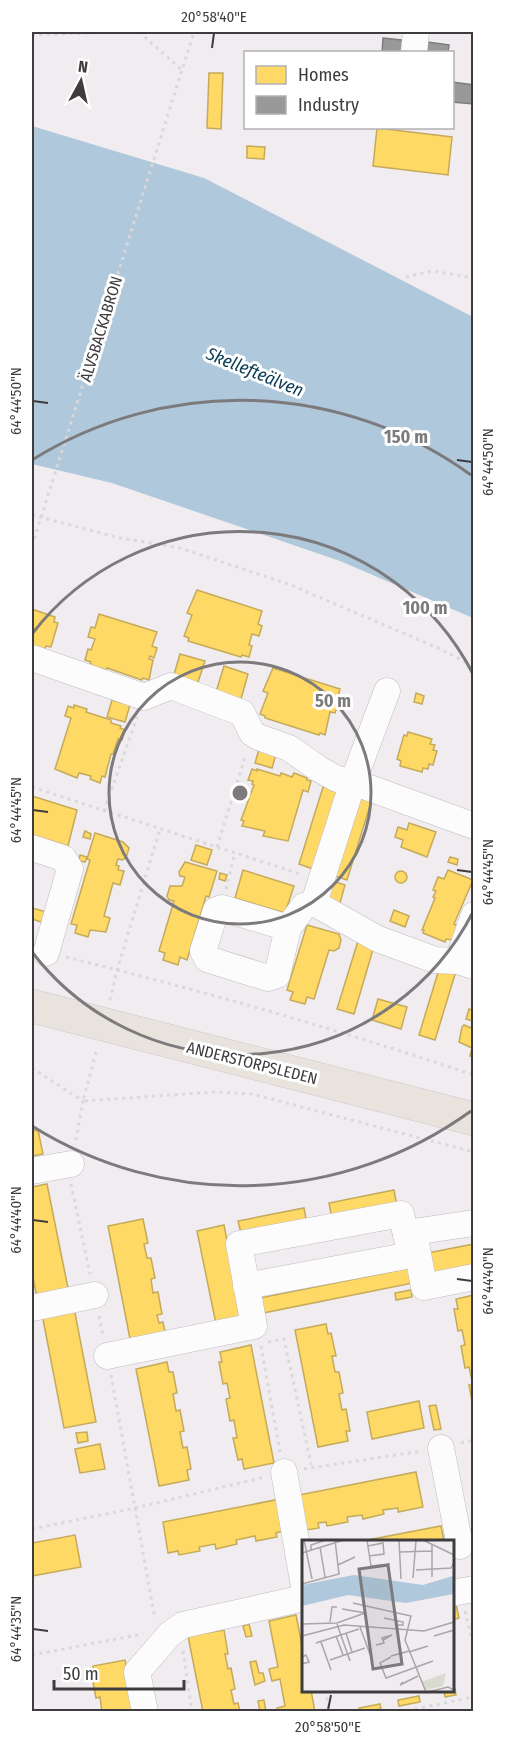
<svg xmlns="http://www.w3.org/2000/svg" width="505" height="1743" font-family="'Fira Sans Condensed',sans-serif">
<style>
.water{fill:#afc8db}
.homes{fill:#ffd966;stroke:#c5aa5a;stroke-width:1.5}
.industry{fill:#999;stroke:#7e7d7e;stroke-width:1.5}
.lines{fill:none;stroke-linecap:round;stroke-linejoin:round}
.minor-casing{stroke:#bfbcbf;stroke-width:27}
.major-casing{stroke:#cbc9cb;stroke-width:34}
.path{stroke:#dad8da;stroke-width:3;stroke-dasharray:3 4.5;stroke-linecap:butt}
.minor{stroke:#fdfcfd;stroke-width:26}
.major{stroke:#e9e3dd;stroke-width:33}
.ticks{fill:none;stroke:#3e3c3e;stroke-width:2}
.ring{fill:none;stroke:#7c7a7c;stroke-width:3}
.labels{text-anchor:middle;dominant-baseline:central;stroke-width:6;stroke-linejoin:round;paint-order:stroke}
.street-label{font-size:16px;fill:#3e3c3e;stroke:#fff}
.water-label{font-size:18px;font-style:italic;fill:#093a54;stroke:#fff}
.inset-road{fill:none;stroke:#a9a6a9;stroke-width:1.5}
.view{fill:#7c7a7c;fill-opacity:0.15;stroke:#7c7a7c;stroke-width:3}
.inset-edge{fill:none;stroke:#3e3c3e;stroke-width:3}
.centre{fill:#7c7a7c;stroke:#fff;stroke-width:3}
.ring-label{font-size:18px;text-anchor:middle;font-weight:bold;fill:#7c7a7c;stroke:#fff;stroke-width:6;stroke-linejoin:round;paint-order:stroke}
.neatline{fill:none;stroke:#3e3c3e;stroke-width:2}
.ticks-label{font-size:15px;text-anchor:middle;fill:#3e3c3e}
</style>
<rect width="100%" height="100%" fill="#f0ecf0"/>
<polygon class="water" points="32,126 204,178 473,317 473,618 340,561 112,483 32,464"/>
<g class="homes">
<polygon points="209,73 223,73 221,129 207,128"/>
<polygon points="377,128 452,137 448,175 373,166"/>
<polygon points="247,146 265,147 264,159 247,158"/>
<polygon points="197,590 262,611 258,624 262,626 259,636 252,634 249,645 252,646 249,657 242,655 241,657 188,641 189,638 184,636 192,615 187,613"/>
<polygon points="32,609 55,617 54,622 58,623 51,647 46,646 44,650 32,646"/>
<polygon points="99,614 157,632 152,646 157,648 154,658 150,656 149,659 153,660 149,680 143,678 142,680 107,668 106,670 90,665 91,662 85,660 88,649 91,650 95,639 88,637 91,627 95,628"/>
<polygon points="180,654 205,661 197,685 173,678"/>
<polygon points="224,666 248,674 241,699 216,692"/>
<polygon points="273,668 340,689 336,703 338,704 335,713 330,712 325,735 320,733 319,735 265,718 265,716 260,714 268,693 263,691"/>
<polygon points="416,693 424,696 422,704 414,702"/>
<polygon points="112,700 130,705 125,722 107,717"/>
<polygon points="74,705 87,709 86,712 111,720 111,723 121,726 120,728 125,730 122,740 118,739 113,754 111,754 105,777 102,776 100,783 90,779 91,776 79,773 77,778 55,769 71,718 65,716 68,706 74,708"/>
<polygon points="408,732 432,739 430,744 435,745 433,750 437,751 433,765 429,764 428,769 423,768 422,772 400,766 401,761 397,759 404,735 407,736"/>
<polygon points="260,746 277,751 272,768 255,763"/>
<polygon points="252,769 257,771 257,769 280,776 281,773 292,777 294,773 307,778 307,780 311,781 308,792 303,790 288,841 263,836 265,831 242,826 244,821 241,820 254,785 252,784 253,781 248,780"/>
<polygon points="324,784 338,788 313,869 299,864"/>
<polygon points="358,791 373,796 347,880 332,875"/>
<polygon points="32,796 77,810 68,846 32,835"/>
<polygon points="409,823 436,832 427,857 401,847 403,840 395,837 398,827 407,830"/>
<polygon points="85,831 91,834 90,839 83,837"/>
<polygon points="95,833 123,842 129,848 126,858 122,860 118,859 116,865 119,866 118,870 124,871 120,885 113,883 104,916 110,918 106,932 90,930 88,937 75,933 77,925 71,924 90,860 87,859"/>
<polygon points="196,845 212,850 207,865 191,860"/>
<polygon points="80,855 87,857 85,862 79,861"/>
<polygon points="450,857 458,859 457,865 448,862"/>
<polygon points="185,862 217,871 209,897 206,896 187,960 180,957 178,965 163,960 165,953 159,951 174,901 169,900 167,896 170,886 182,886 185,877 180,876 179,872"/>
<polygon points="243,870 294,886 285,913 235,898"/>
<polygon points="448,870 473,880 454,924 459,927 453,940 446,939 445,942 423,933 424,930 422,930 435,898 433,897 436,891 433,890 438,877 444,879"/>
<circle cx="401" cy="877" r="6"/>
<polygon points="220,873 227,875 225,881 219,879"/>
<polygon points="330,880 345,885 340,903 324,898"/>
<polygon points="32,908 50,913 47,924 32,919"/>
<polygon points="394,910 409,916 405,927 390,921"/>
<polygon points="307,925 339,934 341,940 339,948 334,951 329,950 314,999 307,997 305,1004 290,1000 293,992 287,990"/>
<polygon points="358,941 374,946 354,1014 337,1009"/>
<polygon points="440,966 456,971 435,1040 419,1035"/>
<polygon points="378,999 407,1007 401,1029 372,1020"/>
<polygon points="469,1009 474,1011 474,1057 470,1056 472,1048 459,1042 462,1027 464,1025 471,1028 473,1021 466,1019"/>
<polygon points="38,1130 43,1154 32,1156 32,1131"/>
<polygon points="47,1184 70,1298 38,1304 32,1271 32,1187"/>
<polygon points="394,1190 397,1206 332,1219 329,1203"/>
<polygon points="304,1208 307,1224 242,1237 238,1221"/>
<polygon points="143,1219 148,1243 144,1244 147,1258 151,1258 155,1278 151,1279 153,1293 158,1292 162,1314 157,1315 159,1323 163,1322 166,1337 131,1344 108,1226"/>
<polygon points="224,1225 242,1319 216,1324 197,1231"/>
<polygon points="474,1244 474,1272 428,1281 422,1254"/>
<polygon points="410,1268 413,1283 258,1314 255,1299"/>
<polygon points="411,1290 412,1297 396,1300 395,1293"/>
<polygon points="474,1295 474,1407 473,1407 469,1385 473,1385 469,1367 465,1368 461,1346 465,1345 462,1330 458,1331 454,1309 458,1309 456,1299"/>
<polygon points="74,1308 96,1422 64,1428 42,1314"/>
<polygon points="326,1324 328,1334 331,1333 336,1356 332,1356 335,1372 339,1372 343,1393 339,1394 342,1410 346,1409 350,1431 346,1431 348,1441 318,1447 295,1330"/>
<polygon points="251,1345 274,1463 244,1469 242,1459 238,1460 233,1438 237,1438 234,1420 230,1421 226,1399 230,1398 227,1383 223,1384 219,1362 222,1362 220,1352"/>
<polygon points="167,1362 169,1372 173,1372 177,1393 173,1394 176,1411 180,1410 184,1431 180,1432 183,1448 187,1447 191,1469 187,1470 189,1480 159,1486 136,1369"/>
<polygon points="419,1401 424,1428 372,1439 367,1412"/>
<polygon points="436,1405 441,1429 434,1430 429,1406"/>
<polygon points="87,1432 88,1441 78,1443 76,1433"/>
<polygon points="100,1444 105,1469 80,1473 75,1449"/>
<polygon points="416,1472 423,1507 398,1512 398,1508 383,1510 384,1514 363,1519 362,1515 347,1517 348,1522 327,1526 326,1522 318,1523 319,1528 306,1530 299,1495"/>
<polygon points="280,1499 286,1530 276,1533 277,1537 256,1541 255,1536 236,1540 237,1544 216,1549 215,1544 199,1547 200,1551 179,1555 178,1551 168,1553 163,1522"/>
<polygon points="441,1526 444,1541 357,1542"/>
<polygon points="75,1535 81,1567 32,1576 32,1543"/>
<polygon points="452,1604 456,1604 459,1618 452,1620"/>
<polygon points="296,1615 304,1655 304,1690 311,1690 315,1712 278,1712 277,1708 285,1706 280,1679 272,1681 269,1669 278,1667 269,1621"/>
<polygon points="249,1624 252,1636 246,1637 243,1626"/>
<polygon points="224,1630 228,1654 225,1654 228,1669 231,1668 235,1689 231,1690 234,1704 238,1703 240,1712 203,1712 188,1636"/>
<polygon points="125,1660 135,1712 102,1712 100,1697 96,1698 92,1677 95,1676 93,1666"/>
<polygon points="256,1661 259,1673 263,1673 265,1681 255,1685 250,1662"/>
<polygon points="452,1689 455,1689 456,1695 445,1697 444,1691"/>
<polygon points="419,1696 420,1702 399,1706 398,1700"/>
<polygon points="264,1700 266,1712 260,1712 258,1701"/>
<polygon points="380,1704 381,1709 359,1712 359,1708"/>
</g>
<g class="industry">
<polygon points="383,38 411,41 410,52 382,52"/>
<polygon points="427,42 449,45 448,52 426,52"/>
<polygon points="452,82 474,85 474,104 452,102"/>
</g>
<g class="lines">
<g class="minor-casing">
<g id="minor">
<polyline points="414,52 416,32"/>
<polyline points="32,658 144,697 171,686 242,713 252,733 258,737 289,748 319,769 337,779 353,782 474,826"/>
<polyline points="32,848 63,858 70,869 46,953"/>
<polyline points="314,903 353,782 387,691"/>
<polyline points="288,928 222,908 216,910 203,951 207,959 268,978 277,975 288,928 304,906 314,903 378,939 435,960 458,961 474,966"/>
<polyline points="458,961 474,915"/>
<polyline points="32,1171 71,1164"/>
<polyline points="406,1233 474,1223"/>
<polyline points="415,1237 424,1287 474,1277"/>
<polyline points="32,1308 95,1295"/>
<polyline points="107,1356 254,1326 239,1244 401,1214 411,1255 246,1286"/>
<polyline points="441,1448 460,1546"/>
<polyline points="284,1472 304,1586"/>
<polyline points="452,1593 474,1589"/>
<polyline points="145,1712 137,1672 170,1634 183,1625 304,1598"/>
</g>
</g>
<g class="major-casing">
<polyline id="major" points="32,1006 474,1119"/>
</g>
<g class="path">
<polyline points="139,32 182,70"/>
<polyline points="32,35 118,32"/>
<polyline points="406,277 432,271 474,278"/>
<polyline points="32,515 120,538 180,548 291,585 438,648 474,666"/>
<polyline points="32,546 194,32"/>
<polyline points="32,787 300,874"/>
<polyline points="104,811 137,717"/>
<polyline points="217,847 246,754"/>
<polyline points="226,889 235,853"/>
<path d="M66,957c138,34 273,73 408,118"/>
<polyline points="110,1000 117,970 160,829"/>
<polyline points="96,1052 83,1101 216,1092 252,1094 474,1152"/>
<polyline points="32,1068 83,1101 75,1145"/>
<polyline points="71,1184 90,1274"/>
<polyline points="99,1316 103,1336"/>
<polyline points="268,1342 284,1339 312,1468"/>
<polyline points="261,1346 280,1452"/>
<polyline points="111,1375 155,1619"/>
<polyline points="461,1443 474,1440"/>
<polyline points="304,1469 422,1451"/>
<polyline points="32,1529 135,1508 265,1477"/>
<polyline points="465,1611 474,1648"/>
<polyline points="183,1651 192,1712"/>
<polyline points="32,1655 143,1634"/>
<polyline points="325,1690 330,1712"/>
<polyline points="400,1712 474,1697"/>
</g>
<use href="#minor" class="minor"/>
<use href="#major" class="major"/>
</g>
<path class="ticks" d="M212,48l2,-15M33,401l15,2M457,460l15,2M33,810l15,2M457,870l15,2M33,1220l15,2M457,1279l15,2M33,1629l15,2M328,1710l3,-15"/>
<g class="ring">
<circle cx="240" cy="793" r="131"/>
<path d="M473 912A262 262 0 0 1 32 952M32 634A262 262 0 0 1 473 674"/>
<path d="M471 1111A393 393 0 0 1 32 1126M32 460A393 393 0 0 1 471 475"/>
</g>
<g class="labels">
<g class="street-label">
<text transform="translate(101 329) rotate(-73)">ÄLVSBACKABRON</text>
<text transform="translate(252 1063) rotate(14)">ANDERSTORPSLEDEN</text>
</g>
<g class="water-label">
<text transform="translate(255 372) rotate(22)">Skellefteälven</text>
</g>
</g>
<g transform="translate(302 1540)">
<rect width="152" height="152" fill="#f0ecf0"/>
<path d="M144,133l-3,13 -17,4 -5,-8z" fill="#d8dbce"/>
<path d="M52,35l69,10 30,-9v18l-47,9 -58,-8 -46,11v-21z" fill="#afc8db"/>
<path class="inset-road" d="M2,0l8,39M65,0l4,26 19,-2M97,0l2,39M121,0l31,15M130,5v32M66,6l15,-3 1,11 -15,2M18,7l5,30M9,10v-5l15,-5M98,12l32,-1M0,13l42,-13M36,25l17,-8M114,30l35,-2 3,-6M111,38l3,-38M0,44l37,-10 -4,-34M51,63l58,13 -6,24 21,52M40,69l24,4M82,78l19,4v3h-7l1,-4M28,82l2,-15h5M0,84l35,-1 28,-10M35,84l13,37M58,87l11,30M44,93l6,19M0,96l42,-11 80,6 30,-9M34,96l7,19M132,96l20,-6M19,102l10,28M14,103l43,-14M74,105l8,-2 -1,-3 -1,-2 10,-3 -9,5M104,112l-15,4 18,-5M107,112l19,-6M0,117l4,-2 3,7 -7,2M89,117l-11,6 6,15 47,-17M28,120l35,-12M101,142l-3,3 18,-9M126,152l20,-5 6,3"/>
<path class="view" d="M86,25l14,99 -29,5 -14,-100z"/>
<rect width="152" height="152" class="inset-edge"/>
</g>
<circle cx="240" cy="793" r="9" class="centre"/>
<g class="ring-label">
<text x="406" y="443">150 m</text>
<text x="425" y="614">100 m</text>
<text x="333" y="707">50 m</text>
</g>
<rect width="505" height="1743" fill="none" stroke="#ffffff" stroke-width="66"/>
<rect x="244" y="51" width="210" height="78" fill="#ffffff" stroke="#b2b1b2" stroke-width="1.5"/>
<rect x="256" y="66" width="30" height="18" fill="#ffd966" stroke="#b2b1b2" stroke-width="1.5"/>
<text x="298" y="81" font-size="18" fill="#3e3c3e">Homes</text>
<rect x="256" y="96" width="30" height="18" fill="#999999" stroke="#b2b1b2" stroke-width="1.5"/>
<text x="298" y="111" font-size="18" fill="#3e3c3e">Industry</text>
<g transform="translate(81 81) rotate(8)" stroke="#ffffff" stroke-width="4.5" paint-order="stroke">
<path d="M0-4.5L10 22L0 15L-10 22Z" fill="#3e3c3e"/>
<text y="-9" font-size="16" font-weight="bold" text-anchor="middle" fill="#3e3c3e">N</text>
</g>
<path d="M54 1680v9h130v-9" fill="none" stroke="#3e3c3e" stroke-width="3"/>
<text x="63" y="1680" font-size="18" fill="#3e3c3e" stroke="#ffffff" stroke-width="4.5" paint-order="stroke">50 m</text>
<rect x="33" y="33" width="439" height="1677" class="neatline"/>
<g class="ticks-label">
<text x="214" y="22">20°58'40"E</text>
<text transform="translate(16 401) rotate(-90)" y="5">64°44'50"N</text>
<text transform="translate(488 462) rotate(-90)" y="5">64°44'50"N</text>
<text transform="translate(16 810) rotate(-90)" y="5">64°44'45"N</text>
<text transform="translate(488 872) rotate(-90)" y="5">64°44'45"N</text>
<text transform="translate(16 1220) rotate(-90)" y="5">64°44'40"N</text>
<text transform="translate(488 1281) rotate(-90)" y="5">64°44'40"N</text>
<text transform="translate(16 1629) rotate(-90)" y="5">64°44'35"N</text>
<text x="328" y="1732">20°58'50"E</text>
</g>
</svg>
